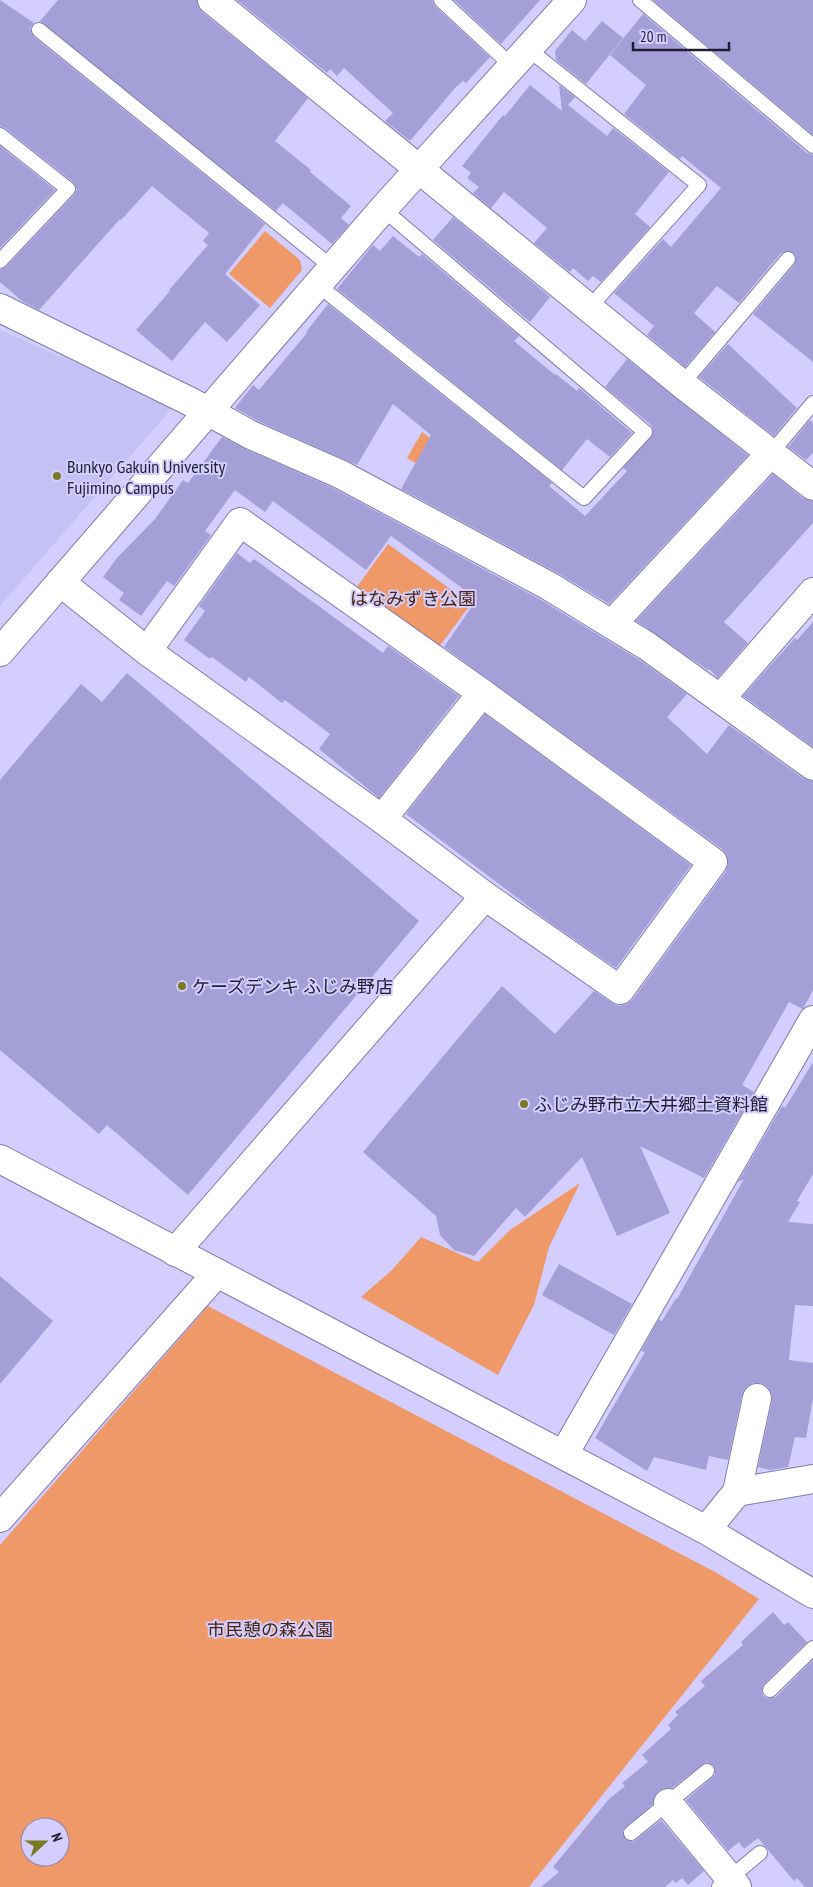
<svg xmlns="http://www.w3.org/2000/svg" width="813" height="1887" font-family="'PT Sans Narrow','Noto Sans JP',sans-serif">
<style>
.built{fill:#c6c1f5}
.green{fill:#ef9969;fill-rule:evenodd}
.building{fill:#a59fd7}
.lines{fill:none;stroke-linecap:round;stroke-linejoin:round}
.service-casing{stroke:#8079af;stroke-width:16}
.minor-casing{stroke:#8079af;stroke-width:30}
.tertiary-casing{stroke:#8079af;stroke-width:30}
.service{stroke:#fff;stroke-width:14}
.minor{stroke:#fff;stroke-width:28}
.tertiary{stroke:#fff;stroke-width:28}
.poi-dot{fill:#797920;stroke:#d3cefe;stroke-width:2}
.labels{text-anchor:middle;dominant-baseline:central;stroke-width:4;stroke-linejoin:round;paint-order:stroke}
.poi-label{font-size:18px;fill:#201d33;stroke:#d3cefe;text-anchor:start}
.park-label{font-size:18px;fill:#48240e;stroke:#d3cefe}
</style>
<rect width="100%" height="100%" fill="#d3cefe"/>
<polygon class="built" points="0,330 174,406 0,606"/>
<g class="green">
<polygon points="265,231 300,260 302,270 270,308 229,274"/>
<polygon points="422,432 453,455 439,477 407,458"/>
<polygon points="388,544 471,604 436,651 354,591"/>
<polygon points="580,1183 549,1247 534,1305 498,1375 361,1297 392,1270 421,1237 478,1262 510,1230"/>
<path d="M208,1306l509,267 42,26 -230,288h-529v-342zM30,1827h30v30h-30z"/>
</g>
<g class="building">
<polygon points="0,0 34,23 30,29 34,37 265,224 225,274 260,305 227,342 205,322 172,361 136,330 170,291 169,290 208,245 203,241 209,233 152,186 121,220 120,219 39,310 22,301 0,282 0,270 6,267 74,195 77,190 73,182 5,128 0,126"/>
<polygon points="58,0 197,0 198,6 202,12 308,98 275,141 311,170 310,172 351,206 341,218 349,225 332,244 283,203 276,211 40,21"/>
<polygon points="237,0 432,0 435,6 490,57 466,83 463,81 456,87 410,141 385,121 393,113 344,68 337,76 330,69 327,73"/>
<polygon points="454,0 540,0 501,44"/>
<polygon points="655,0 813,0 813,135 654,1"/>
<polygon points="643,14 807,153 813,155 813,362 753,314 795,264 796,256 790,251 781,253 739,303 717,286 694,313 715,332 685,367 647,335 654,326 614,293 663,239 671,247 721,188 682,156 680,159 624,114 646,85 610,55"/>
<polygon points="602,21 623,38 586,84 556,60 555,51 572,30 585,41"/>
<polygon points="530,85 562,111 559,85 575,97 568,105 607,136 613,128 669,172 635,214 650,227 601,282 593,276 588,281 573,268 570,272 534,243 547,228 504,192 491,208 473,193 479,187 467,178 471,173 462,166 503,115 505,116"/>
<polygon points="0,146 55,190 0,248"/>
<polygon points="453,217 550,297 530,322 433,240"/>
<polygon points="393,236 419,257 422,254 519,336 514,341 555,375 556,374 577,391 579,388 632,433 610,457 587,439 562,470 337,289 373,245 380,251"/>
<polygon points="328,304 552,483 549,486 585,516 627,471 623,468 653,434 653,430 651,425 605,387 627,359 748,455 609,604 556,572 401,489 431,435 393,404 357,465 258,421 235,408 253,385 259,390 307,333 306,332"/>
<polygon points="728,344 797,408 774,436 699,377"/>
<polygon points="810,420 813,423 813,453 806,460 788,447"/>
<polygon points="222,437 245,449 333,488 541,600 638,659 687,694 667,717 707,754 729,725 804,779 813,781 813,990 803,1009 789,1002 742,1085 754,1092 704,1178 640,1146 670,1213 617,1236 582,1157 525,1217 516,1208 474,1256 454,1250 440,1235 436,1216 363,1152 502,986 555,1034 594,991 612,1003 619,1006 627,1004 633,999 726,871 728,864 727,856 722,849 444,647 477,599 391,536 366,570 273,501 265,512 235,490 205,531 211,535 174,586 167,581 141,616 119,600 124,593 103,577 117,558 155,519 183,480 188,483"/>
<polygon points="773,474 803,498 813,501 813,523 724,622 748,643 718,678 709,669 708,670 636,621"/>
<polygon points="237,553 250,563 254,559 383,653 388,646 459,696 379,798 319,749 330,734 285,700 282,703 249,677 246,682 212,657 210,659 184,640 205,611 199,606"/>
<polygon points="813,622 813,747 743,696 795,638 797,640"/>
<polygon points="127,673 419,921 188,1195 107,1125 99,1134 0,1050 0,780 81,684 102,702"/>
<polygon points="485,714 691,865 616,968 548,921 406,814"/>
<polygon points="813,1062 813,1174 797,1201 800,1202 788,1222 813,1224 813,1306 795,1305 789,1360 813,1363 813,1398 806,1438 795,1437 788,1467 770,1470 758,1467 772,1401 772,1394 767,1386 761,1383 753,1383 746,1387 742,1395 728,1460 709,1456 706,1470 654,1457 647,1471 595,1438 645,1352 641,1351 659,1319 662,1321 676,1298 677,1299 744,1179 738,1182 782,1106 785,1108"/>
<polygon points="559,1264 632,1304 614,1335 542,1295"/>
<polygon points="0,1276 53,1321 0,1384"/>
<polygon points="773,1612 784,1625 788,1622 807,1642 764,1684 762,1688 763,1696 768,1698 776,1697 813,1660 813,1887 805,1887 797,1878 794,1881 758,1838 744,1849 739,1842 728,1851 686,1800 715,1775 714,1766 706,1762 672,1788 665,1788 658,1791 654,1797 653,1804 623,1830 625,1839 633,1842 661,1820 704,1871 688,1885 682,1878 676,1883 673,1880 665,1887 541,1887 559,1872 553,1867 609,1799 625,1786 622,1783 648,1762 642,1755 671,1729 668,1725 678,1715 675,1712 705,1686 701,1681 743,1645 741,1642"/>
</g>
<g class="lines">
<g class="service-casing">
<g id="service">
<polyline points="441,0 512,66"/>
<polyline points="640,0 813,146"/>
<polyline points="39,30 333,268"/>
<polyline points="528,49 699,185 589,308"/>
<polyline points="0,135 68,189 0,261"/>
<polyline points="318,285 584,498 645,432 383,209"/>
<polyline points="682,384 788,259"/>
<polyline points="771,453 813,403"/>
<polyline points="770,1690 813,1648"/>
<polyline points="631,1833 707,1771"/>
<polyline points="719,1887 760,1853"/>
</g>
</g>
<g class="minor-casing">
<g id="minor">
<polyline points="212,0 682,384 813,486"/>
<polyline points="0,308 191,402 251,435 340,474 549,586 647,646 813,766"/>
<polyline points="60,582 147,651 382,819 485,896 620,990 713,862 482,693 240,522 147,651"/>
<polyline points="612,624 771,453"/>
<polyline points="720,699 813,592"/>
<polyline points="382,819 482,693"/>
<polyline points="175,1252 485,896"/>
<polyline points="564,1454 813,1020"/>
<polyline points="737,1492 757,1398"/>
<polyline points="0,1518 217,1273"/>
<polyline points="706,1530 737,1492 813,1479"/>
<polyline points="668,1803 737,1887"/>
</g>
</g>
<g class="tertiary-casing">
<g id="tertiary">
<polyline points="0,652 383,209 572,0"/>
<polyline points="0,1159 706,1530 813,1594"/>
</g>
</g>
<use href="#service" class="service"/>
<use href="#minor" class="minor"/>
<use href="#tertiary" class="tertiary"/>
</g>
<g class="poi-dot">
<circle cx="57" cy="476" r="5"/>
<circle cx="182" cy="986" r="5"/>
<circle cx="524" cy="1104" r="5"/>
</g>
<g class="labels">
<g class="poi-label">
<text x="67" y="466">Bunkyo Gakuin University<tspan x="67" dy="21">Fujimino Campus</tspan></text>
<text x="192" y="986">ケーズデンキ ふじみ野店</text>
<text x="534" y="1104">ふじみ野市立大井郷土資料館</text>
</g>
<g class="park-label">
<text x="413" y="598">はなみずき公園</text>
<text x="270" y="1629">市民憩の森公園</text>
</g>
</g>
<g transform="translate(45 1842) rotate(69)"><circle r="24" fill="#d3cefe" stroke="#8b87ad"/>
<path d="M0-4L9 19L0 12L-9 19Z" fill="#797920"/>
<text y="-8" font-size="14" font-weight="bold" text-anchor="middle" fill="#201d33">N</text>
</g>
<path d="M633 42v8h96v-8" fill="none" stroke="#201d33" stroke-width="2.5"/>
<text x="640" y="42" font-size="15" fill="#201d33" stroke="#d3cefe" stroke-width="4" paint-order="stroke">20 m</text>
</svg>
